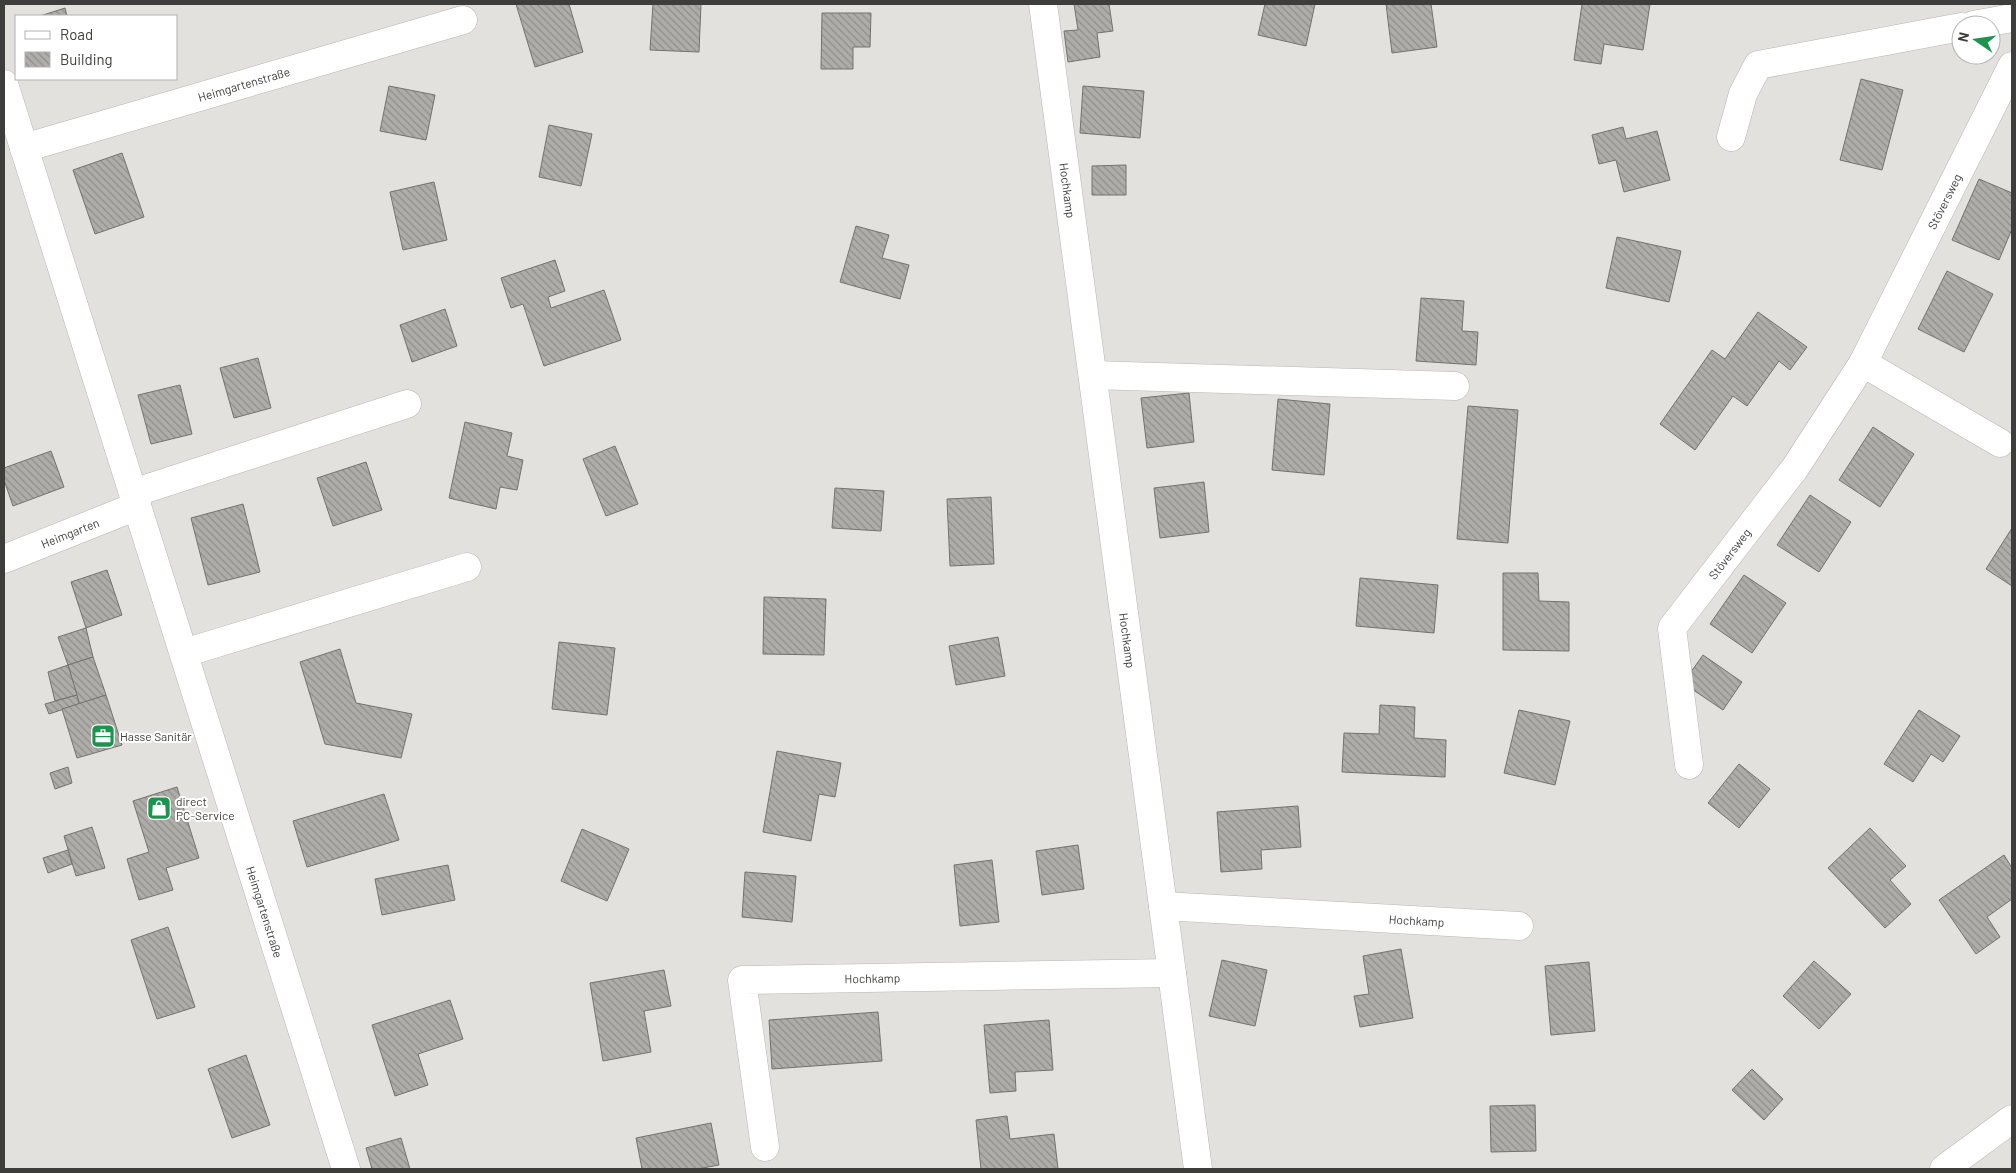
<svg xmlns="http://www.w3.org/2000/svg" width="2016" height="1173" font-family="Barlow,sans-serif">
<style>
.building{fill:url(#building-back-hatch);stroke:#73726e}
.lines{fill:none;stroke-linecap:round;stroke-linejoin:round}
.minor-casing{stroke:#b8b6b2;stroke-width:29}
.minor{stroke:#fff;stroke-width:28}
.labels{text-anchor:middle;dominant-baseline:central;stroke-width:4;stroke-linejoin:round;paint-order:stroke}
.street-label{font-size:12px;fill:#3d3d3b;stroke:#fff}
.poi-label{font-size:12px;fill:#3d3d3b;stroke:#fff;text-anchor:start}
</style>
<defs>
<pattern id="building-back-hatch" width="6" height="6" patternUnits="userSpaceOnUse" patternTransform="scale(1.25)"><rect width="6" height="6" fill="#afada9"/><path d="M-1 5l2 2M0 0l6 6M5-1l2 2" fill="none" stroke="#908e8b"/></pattern>
</defs>
<rect width="100%" height="100%" fill="#e3e1dd"/>
<g class="building">
<polygon points="516,4 569,4 583,52 535,67"/>
<polygon points="653,4 701,4 699,52 650,50"/>
<polygon points="1074,4 1109,4 1113,31 1097,33 1100,57 1068,62 1064,31 1078,30"/>
<polygon points="1265,4 1315,4 1306,46 1258,35"/>
<polygon points="1386,4 1431,4 1437,47 1392,53"/>
<polygon points="1582,4 1650,4 1643,50 1604,44 1601,64 1574,60"/>
<polygon points="65,8 67,16 40,16"/>
<polygon points="822,13 871,13 870,47 853,47 853,69 821,69"/>
<polygon points="1861,79 1903,90 1882,170 1840,160"/>
<polygon points="389,86 435,95 426,140 380,131"/>
<polygon points="1083,86 1144,91 1140,138 1080,133"/>
<polygon points="549,125 592,134 581,186 539,177"/>
<polygon points="1623,127 1626,139 1657,131 1670,180 1624,192 1616,160 1599,164 1592,135"/>
<polygon points="122,153 144,217 95,234 73,170"/>
<polygon points="1126,165 1126,195 1092,195 1092,166"/>
<polygon points="1979,179 2012,193 2012,229 1999,260 1952,240"/>
<polygon points="434,182 447,240 403,250 390,192"/>
<polygon points="856,226 889,235 882,258 909,265 900,299 840,282"/>
<polygon points="1617,237 1681,251 1669,302 1606,288"/>
<polygon points="555,260 565,291 548,297 551,308 604,290 621,340 544,366 523,304 511,308 501,278"/>
<polygon points="1947,271 1993,294 1964,352 1918,329"/>
<polygon points="1421,298 1464,301 1462,331 1478,332 1476,365 1416,361"/>
<polygon points="445,309 457,346 412,362 400,325"/>
<polygon points="1758,312 1807,347 1790,370 1779,361 1747,406 1733,396 1695,450 1660,424 1712,350 1725,359"/>
<polygon points="258,358 271,408 234,418 220,368"/>
<polygon points="180,385 192,434 151,444 138,395"/>
<polygon points="1189,393 1194,442 1147,448 1141,398"/>
<polygon points="1278,399 1330,404 1324,475 1272,470"/>
<polygon points="1468,406 1518,410 1508,543 1457,539"/>
<polygon points="465,422 512,433 507,456 523,460 517,490 500,487 496,509 449,498"/>
<polygon points="1873,427 1914,454 1880,507 1839,480"/>
<polygon points="615,446 638,504 606,516 583,459"/>
<polygon points="51,451 64,487 13,506 4,480 4,468"/>
<polygon points="366,462 382,510 333,526 317,478"/>
<polygon points="1204,482 1209,532 1160,538 1154,488"/>
<polygon points="835,488 884,491 881,531 832,528"/>
<polygon points="1810,495 1851,522 1819,572 1777,545"/>
<polygon points="991,497 994,564 950,566 947,499"/>
<polygon points="243,504 260,572 208,585 191,518"/>
<polygon points="2012,528 2012,586 1986,569"/>
<polygon points="107,570 122,615 86,628 71,582"/>
<polygon points="1503,573 1538,573 1539,601 1569,602 1569,651 1503,650"/>
<polygon points="1744,575 1786,603 1752,653 1710,624"/>
<polygon points="1360,578 1438,585 1434,633 1356,626"/>
<polygon points="764,597 826,599 824,655 763,654"/>
<polygon points="86,628 93,657 68,665 58,637"/>
<polygon points="998,637 1005,676 956,685 949,646"/>
<polygon points="559,642 615,648 607,715 552,709"/>
<polygon points="340,649 356,703 412,714 401,758 325,744 300,662"/>
<polygon points="1703,655 1742,682 1723,710 1683,683"/>
<polygon points="93,657 106,695 79,704 68,665"/>
<polygon points="68,665 77,695 55,701 48,672"/>
<polygon points="77,695 79,704 49,714 45,704"/>
<polygon points="106,695 122,745 77,758 62,709"/>
<polygon points="1380,705 1415,707 1414,738 1446,740 1445,777 1342,772 1344,733 1379,734"/>
<polygon points="1519,710 1570,721 1555,785 1504,773"/>
<polygon points="1919,710 1960,736 1943,762 1931,754 1913,782 1884,764"/>
<polygon points="777,751 841,763 835,797 819,794 811,841 763,832"/>
<polygon points="1739,764 1770,789 1739,828 1708,803"/>
<polygon points="68,767 72,783 55,789 50,773"/>
<polygon points="177,787 199,858 166,868 173,890 139,900 127,859 149,852 133,801"/>
<polygon points="384,794 399,840 307,867 293,821"/>
<polygon points="1298,806 1301,847 1261,850 1262,869 1221,872 1217,812"/>
<polygon points="92,827 105,868 76,876 64,836"/>
<polygon points="1870,828 1906,866 1890,880 1911,904 1885,928 1828,868"/>
<polygon points="582,829 629,849 607,901 561,881"/>
<polygon points="1078,845 1084,889 1042,895 1036,851"/>
<polygon points="68,850 72,864 48,873 43,858"/>
<polygon points="2004,855 2012,868 2012,899 1987,917 2000,937 1976,954 1939,900"/>
<polygon points="992,860 999,922 960,926 954,865"/>
<polygon points="448,865 455,900 382,915 375,879"/>
<polygon points="745,872 796,876 792,922 742,917"/>
<polygon points="168,927 195,1007 157,1019 131,940"/>
<polygon points="1401,949 1413,1018 1360,1027 1354,996 1369,994 1363,956"/>
<polygon points="1222,960 1267,970 1255,1026 1209,1016"/>
<polygon points="1814,961 1851,994 1819,1029 1783,996"/>
<polygon points="1589,962 1595,1031 1551,1035 1545,966"/>
<polygon points="664,970 671,1006 644,1011 651,1052 603,1061 590,983"/>
<polygon points="450,1000 463,1039 418,1054 428,1085 395,1096 372,1025"/>
<polygon points="878,1012 882,1061 772,1069 769,1020"/>
<polygon points="1049,1020 1053,1070 1015,1072 1016,1091 990,1093 984,1025"/>
<polygon points="246,1055 270,1125 232,1138 208,1069"/>
<polygon points="1752,1069 1783,1099 1764,1120 1732,1090"/>
<polygon points="1535,1105 1536,1151 1491,1152 1490,1106"/>
<polygon points="1007,1116 1010,1139 1054,1134 1058,1169 981,1169 976,1120"/>
<polygon points="711,1123 719,1165 697,1169 642,1169 636,1138"/>
<polygon points="401,1138 410,1169 372,1169 366,1148"/>
</g>
<g class="lines">
<g class="minor-casing">
<g id="minor">
<path id="s1" d="M1043,4l155,1165"/>
<polyline points="1973,25 2012,18"/>
<path id="s2" d="M4,84l342,1085"/>
<polyline points="1731,137 1743,94 1758,65 1961,27"/>
<path id="s3" d="M24,148l439,-128"/>
<polyline points="1863,363 2000,443"/>
<polyline points="1093,375 1455,386"/>
<polyline points="133,493 407,404"/>
<path id="s4" d="M4,559l133,-53"/>
<polyline points="184,653 467,567"/>
<path id="s5" d="M1689,765l-17,-137 123,-160 68,-105 149,-297"/>
<path id="s6" d="M1163,906l356,20"/>
<path id="s7" d="M765,1147l-23,-167 430,-7"/>
<polyline points="1944,1169 2012,1119"/>
</g>
</g>
<use href="#minor" class="minor"/>
</g>
<defs>
<g id="office-square" transform="scale(1.25)"><rect x="-9" y="-9" width="18" height="18" rx="4" fill="#1c934e" stroke="#fff"/><path d="M-6-3h4V-5.5h4V-3h4V5H-6ZM-1-4.5V-3h2v-1.5ZM-6 0V1H6V0Z" fill="#fff"/></g>
<g id="shop-square" transform="scale(1.25)"><rect x="-9" y="-9" width="18" height="18" rx="4" fill="#1c934e" stroke="#fff"/><path d="M-5-2.5h2.3a2.7 3.5 0 0 1 5.4 0H5L5.5 6h-11ZM-1.5-2.5h3a1.5 2.3 0 0 0-3 0Z" fill="#fff"/></g>
</defs>
<g fill-rule="evenodd">
<use href="#office-square" x="103" y="736"/>
<use href="#shop-square" x="159" y="808"/>
</g>
<g class="labels">
<g class="street-label">
<text stroke="none"><textPath href="#s3" startOffset="229">Heimgartenstraße</textPath></text>
<text stroke="none"><textPath href="#s1" startOffset="188">Hochkamp</textPath></text>
<text stroke="none"><textPath href="#s5" startOffset="646">Stöversweg</textPath></text>
<text stroke="none"><textPath href="#s4" startOffset="71">Heimgarten</textPath></text>
<text stroke="none"><textPath href="#s5" startOffset="232">Stöversweg</textPath></text>
<text stroke="none"><textPath href="#s1" startOffset="642">Hochkamp</textPath></text>
<text stroke="none"><textPath href="#s2" startOffset="868">Heimgartenstraße</textPath></text>
<text stroke="none"><textPath href="#s6" startOffset="254">Hochkamp</textPath></text>
<text stroke="none"><textPath href="#s7" startOffset="299">Hochkamp</textPath></text>
</g>
<g class="poi-label">
<text x="120" y="736">Hasse Sanitär</text>
<text x="176" y="801">direct<tspan x="176" dy="14">PC-Service</tspan></text>
</g>
</g>
<rect width="2016" height="1173" fill="none" stroke="#3d3d3b" stroke-width="10"/>
<rect x="15" y="15" width="162" height="65" fill="#ffffff" stroke="#b1b1b1"/>
<rect x="25" y="31" width="25" height="8" fill="#ffffff" stroke="#b1b1b1"/>
<text x="60" y="40" font-size="15" fill="#3d3d3b">Road</text>
<rect x="25" y="52" width="25" height="15" fill="url(#building-back-hatch)" stroke="#b1b1b1"/>
<text x="60" y="65" font-size="15" fill="#3d3d3b">Building</text>
<g transform="translate(1976 40) rotate(283)"><circle r="24" fill="#ffffff" stroke="#b1b1b1"/>
<path d="M0-4L9 19L0 12L-9 19Z" fill="#1c934e"/>
<text y="-8" font-size="14" font-weight="bold" text-anchor="middle" fill="#3d3d3b">N</text>
</g>
</svg>
